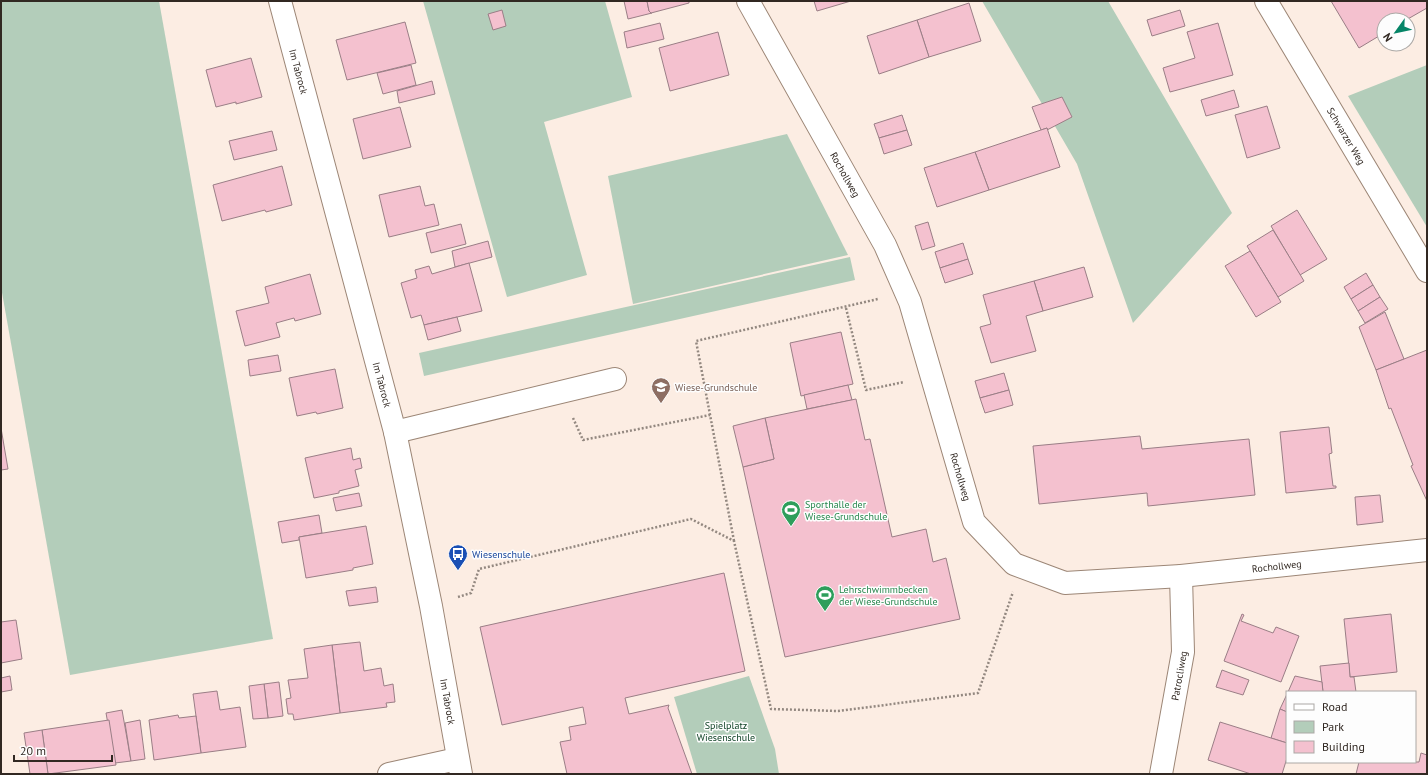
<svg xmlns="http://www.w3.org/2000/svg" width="1428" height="775" font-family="'PT Sans',sans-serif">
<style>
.green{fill:#b3cdba}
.building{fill:#f4c1cf;stroke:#9a7e86}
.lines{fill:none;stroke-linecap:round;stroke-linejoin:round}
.minor-casing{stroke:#9c8676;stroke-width:24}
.path{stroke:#938880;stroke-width:2.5;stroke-dasharray:2 2;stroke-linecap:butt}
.minor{stroke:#fff;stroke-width:22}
.labels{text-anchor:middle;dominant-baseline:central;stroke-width:3;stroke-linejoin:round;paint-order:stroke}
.street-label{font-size:10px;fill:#312822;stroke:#fdfdfd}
.education-label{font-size:10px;fill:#785e54;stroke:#fdfdfd;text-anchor:start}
.leisure-label{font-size:10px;fill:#27864d;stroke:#fdfdfd;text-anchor:start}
.transit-label{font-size:10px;fill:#164399;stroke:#fdfdfd;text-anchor:start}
.park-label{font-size:10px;fill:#073c1f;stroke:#fdfdfd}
</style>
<rect width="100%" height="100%" fill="#fcede3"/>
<g class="green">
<polygon points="1,1 159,1 273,639 70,675 1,287"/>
<polygon points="423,1 605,1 632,97 544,122 587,275 507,297"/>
<polygon points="982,1 1108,1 1232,213 1133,323 1077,164"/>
<polygon points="1427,65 1427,227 1348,96"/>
<polygon points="787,134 848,255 633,304 608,176"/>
<polygon points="850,257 855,280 424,376 419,353"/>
<polygon points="749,676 775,749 779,774 697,774 674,697"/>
</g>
<g class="building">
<polygon points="624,1 647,1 649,11 652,13 628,19"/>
<polygon points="647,1 689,1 689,3 651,13 649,11"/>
<polygon points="814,1 851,1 817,11"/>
<polygon points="1331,1 1427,1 1427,8 1406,20 1384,20 1384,33 1359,48"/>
<polygon points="969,3 981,41 929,57 917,20"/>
<polygon points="502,10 506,26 493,30 488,14"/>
<polygon points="1180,10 1185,26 1152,36 1147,20"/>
<polygon points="917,20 929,57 879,74 867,36"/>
<polygon points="405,22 416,63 347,80 336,40"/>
<polygon points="660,23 664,39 627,48 624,32"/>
<polygon points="1218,23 1233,75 1170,92 1163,68 1195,58 1187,32"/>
<polygon points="718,32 729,75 670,91 659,48"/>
<polygon points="251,58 262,97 236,104 236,102 216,107 206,70"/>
<polygon points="411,65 416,85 383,94 377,73"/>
<polygon points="432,81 435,94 399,103 397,91"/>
<polygon points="1234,90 1239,107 1206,116 1201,100"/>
<polygon points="1062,97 1072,117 1047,130 1047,128 1041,130 1032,107"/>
<polygon points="1267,106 1280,148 1247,158 1235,115"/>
<polygon points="400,107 411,147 363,159 353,119"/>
<polygon points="902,115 907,130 879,138 874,124"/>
<polygon points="1047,128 1060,167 989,190 975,152"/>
<polygon points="907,130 912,145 884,154 879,138"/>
<polygon points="272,131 277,150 234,160 229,141"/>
<polygon points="975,152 989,190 937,207 924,168"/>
<polygon points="282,166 292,205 266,212 265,210 222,221 213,185"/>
<polygon points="420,186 425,206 434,204 439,225 389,237 379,195"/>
<polygon points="1297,210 1327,259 1300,275 1271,226"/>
<polygon points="928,222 935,246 922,250 915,226"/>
<polygon points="461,224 466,244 431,253 426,233"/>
<polygon points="1273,230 1304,281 1278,297 1247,246"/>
<polygon points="488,241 492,257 455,267 452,251"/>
<polygon points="963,243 968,259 940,268 935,252"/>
<polygon points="1250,251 1281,302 1256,317 1225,266"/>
<polygon points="968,259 973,274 945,283 940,268"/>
<polygon points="469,263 482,311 424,325 421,315 411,318 401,283 417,278 415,270 429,266 432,274"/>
<polygon points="1084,267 1093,297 1043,311 1034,281"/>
<polygon points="1366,273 1373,285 1351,299 1344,287"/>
<polygon points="310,274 321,314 295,321 294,318 276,323 280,337 245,346 236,311 269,303 265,287"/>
<polygon points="1034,281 1043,311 1026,316 1036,351 991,363 980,327 991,324 983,295"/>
<polygon points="1373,285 1380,297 1358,311 1351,299"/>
<polygon points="1380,297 1388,309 1365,323 1358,311"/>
<polygon points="1385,312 1404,359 1376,370 1359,327"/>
<polygon points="457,317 461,331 428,340 424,325"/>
<polygon points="841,332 853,384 801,396 790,343"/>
<polygon points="1427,350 1427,501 1411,466 1413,465 1391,408 1389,409 1376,370"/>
<polygon points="278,355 281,371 250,376 248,360"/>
<polygon points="335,369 343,408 317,414 316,412 297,416 289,378"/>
<polygon points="1004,373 1009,390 980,398 975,381"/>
<polygon points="848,385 852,400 807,409 804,395"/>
<polygon points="1009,390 1013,405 985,413 980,398"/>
<polygon points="856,399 865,440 870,439 892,537 926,529 933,562 946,558 960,619 785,657 743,467 774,459 765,418"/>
<polygon points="765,418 774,459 743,467 733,426"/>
<polygon points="1329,427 1332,453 1329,454 1333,486 1336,486 1336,488 1286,493 1280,432"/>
<polygon points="1,428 8,469 1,470"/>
<polygon points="1140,436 1142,449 1249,439 1255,495 1148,506 1147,493 1039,504 1033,446"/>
<polygon points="351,448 353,460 360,458 362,468 355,470 359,486 339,491 339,493 314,498 305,458"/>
<polygon points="359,493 362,506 336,511 333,498"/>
<polygon points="1380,495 1383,522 1357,525 1355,497"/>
<polygon points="319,515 322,533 299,537 299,540 282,543 278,522"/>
<polygon points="366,526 373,564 353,568 353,570 306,578 299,537"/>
<polygon points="724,573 745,671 625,698 629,714 669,705 668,708 692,774 567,774 560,742 571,740 569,727 586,724 583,707 502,725 480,627"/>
<polygon points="376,587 378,602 349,606 346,591"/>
<polygon points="1242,614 1244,615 1241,621 1273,633 1276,627 1299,636 1281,682 1224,661"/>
<polygon points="1391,614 1397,672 1350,677 1344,619"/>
<polygon points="16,620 22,659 1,663 1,622"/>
<polygon points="360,642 364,671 381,668 384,686 393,684 395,702 386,703 387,707 340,713 332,645"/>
<polygon points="332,645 340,713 294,720 293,714 288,714 286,699 291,698 288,680 308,678 304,649"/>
<polygon points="1349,663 1350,677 1354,677 1356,692 1323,692 1320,666"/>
<polygon points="1222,670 1249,680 1243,695 1216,687"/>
<polygon points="10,676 12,690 1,692 1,678"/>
<polygon points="1295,676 1322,682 1323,692 1288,692"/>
<polygon points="279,682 283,716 268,718 264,684"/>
<polygon points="264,684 268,718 253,719 249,686"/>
<polygon points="217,691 220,710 240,707 246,747 201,753 193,694"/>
<polygon points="1287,694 1287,712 1280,709"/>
<polygon points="1280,709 1287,712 1287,743 1271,738"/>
<polygon points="122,710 131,761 115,763 106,713"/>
<polygon points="178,715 179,718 196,716 201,753 154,760 149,720"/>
<polygon points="109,720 116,765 48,774 42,730"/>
<polygon points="140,720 145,759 131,761 125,723"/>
<polygon points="1220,722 1287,743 1287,758 1282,774 1251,774 1208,760"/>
<polygon points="42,730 48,774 30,774 24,733"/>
<polygon points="1421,753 1427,755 1427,774 1356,774 1359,762 1419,762"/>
</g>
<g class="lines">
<g class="minor-casing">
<g id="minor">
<path id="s1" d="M280,1l115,431 36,174 30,168"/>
<path id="s2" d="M748,1l137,244 25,57 64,220 40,42 51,19 116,-7 246,-26"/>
<path id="s3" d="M1266,1l161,270"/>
<polyline points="395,432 615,379"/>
<polyline points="389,774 457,759"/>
<path id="s4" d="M1161,774l22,-122 -2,-76"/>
</g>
</g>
<g class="path">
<polyline points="846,308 866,390 904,382"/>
<polyline points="573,418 583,440 710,415"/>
<polyline points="734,541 696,341 878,299"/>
<polyline points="458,597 471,593 479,569 691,519 734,541 771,709 838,711 978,693 1013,592"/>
</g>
<use href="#minor" class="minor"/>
</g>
<defs>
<g id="school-pin" transform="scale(1)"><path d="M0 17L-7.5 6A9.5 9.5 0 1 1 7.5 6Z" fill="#8d6e63" stroke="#fdfdfd"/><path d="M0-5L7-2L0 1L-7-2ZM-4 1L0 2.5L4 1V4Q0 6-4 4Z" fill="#fff"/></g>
<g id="stadium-pin" transform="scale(1)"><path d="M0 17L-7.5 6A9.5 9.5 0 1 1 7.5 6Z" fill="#2e9e5b" stroke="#fdfdfd"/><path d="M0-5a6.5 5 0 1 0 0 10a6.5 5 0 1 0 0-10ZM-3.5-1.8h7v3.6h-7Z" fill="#fff"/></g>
<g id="bus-pin" transform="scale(1)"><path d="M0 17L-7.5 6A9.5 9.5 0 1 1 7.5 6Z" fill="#1a4fb4" stroke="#fdfdfd"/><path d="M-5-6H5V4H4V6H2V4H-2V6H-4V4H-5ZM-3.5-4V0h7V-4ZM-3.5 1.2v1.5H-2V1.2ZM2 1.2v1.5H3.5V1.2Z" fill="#fff"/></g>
</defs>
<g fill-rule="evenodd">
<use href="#school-pin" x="661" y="387"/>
<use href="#stadium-pin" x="791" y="510"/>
<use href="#bus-pin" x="458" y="554"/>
<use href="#stadium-pin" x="825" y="595"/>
</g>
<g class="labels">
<g class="street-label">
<text stroke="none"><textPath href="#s1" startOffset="73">Im Tabrock</textPath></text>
<text stroke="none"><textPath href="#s3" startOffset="157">Schwarzer Weg</textPath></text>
<text stroke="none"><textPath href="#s2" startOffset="199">Rochollweg</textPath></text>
<text stroke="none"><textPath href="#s1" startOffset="397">Im Tabrock</textPath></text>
<text stroke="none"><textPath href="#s2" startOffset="524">Rochollweg</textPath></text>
<text stroke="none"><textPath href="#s2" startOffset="896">Rochollweg</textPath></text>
<text stroke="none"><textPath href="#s4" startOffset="100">Patrocliweg</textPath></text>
<text stroke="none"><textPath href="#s1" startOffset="721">Im Tabrock</textPath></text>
</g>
<g class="education-label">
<text x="675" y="387">Wiese-Grundschule</text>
</g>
<g class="leisure-label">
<text x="805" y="504">Sporthalle der<tspan x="805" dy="12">Wiese-Grundschule</tspan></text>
<text x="839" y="589">Lehrschwimmbecken<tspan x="839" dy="12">der Wiese-Grundschule</tspan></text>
</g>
<g class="transit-label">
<text x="472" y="554">Wiesenschule</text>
</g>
<g class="park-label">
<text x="726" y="725">Spielplatz<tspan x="726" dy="12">Wiesenschule</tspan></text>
</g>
</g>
<rect width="1428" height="775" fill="none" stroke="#312822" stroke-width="4"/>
<rect x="1286" y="691" width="130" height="72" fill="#fdfdfd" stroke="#aba8a5"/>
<rect x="1294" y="704" width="20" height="6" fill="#ffffff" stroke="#aba8a5"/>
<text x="1322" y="711" font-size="12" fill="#312822">Road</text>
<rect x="1294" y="721" width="20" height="12" fill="#b3cdba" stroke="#aba8a5"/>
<text x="1322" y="731" font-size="12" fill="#312822">Park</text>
<rect x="1294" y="741" width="20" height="12" fill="#f4c1cf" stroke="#aba8a5"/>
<text x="1322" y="751" font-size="12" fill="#312822">Building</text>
<g transform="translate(1396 32) rotate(237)"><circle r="19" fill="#fdfdfd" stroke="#aba8a5"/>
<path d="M0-3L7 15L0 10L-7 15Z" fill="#068567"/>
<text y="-6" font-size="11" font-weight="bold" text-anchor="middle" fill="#312822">N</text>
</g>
<path d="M14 755v6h98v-6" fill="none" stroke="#312822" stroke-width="2"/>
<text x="20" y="755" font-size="12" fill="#312822" stroke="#fdfdfd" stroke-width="3" paint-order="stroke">20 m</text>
</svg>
